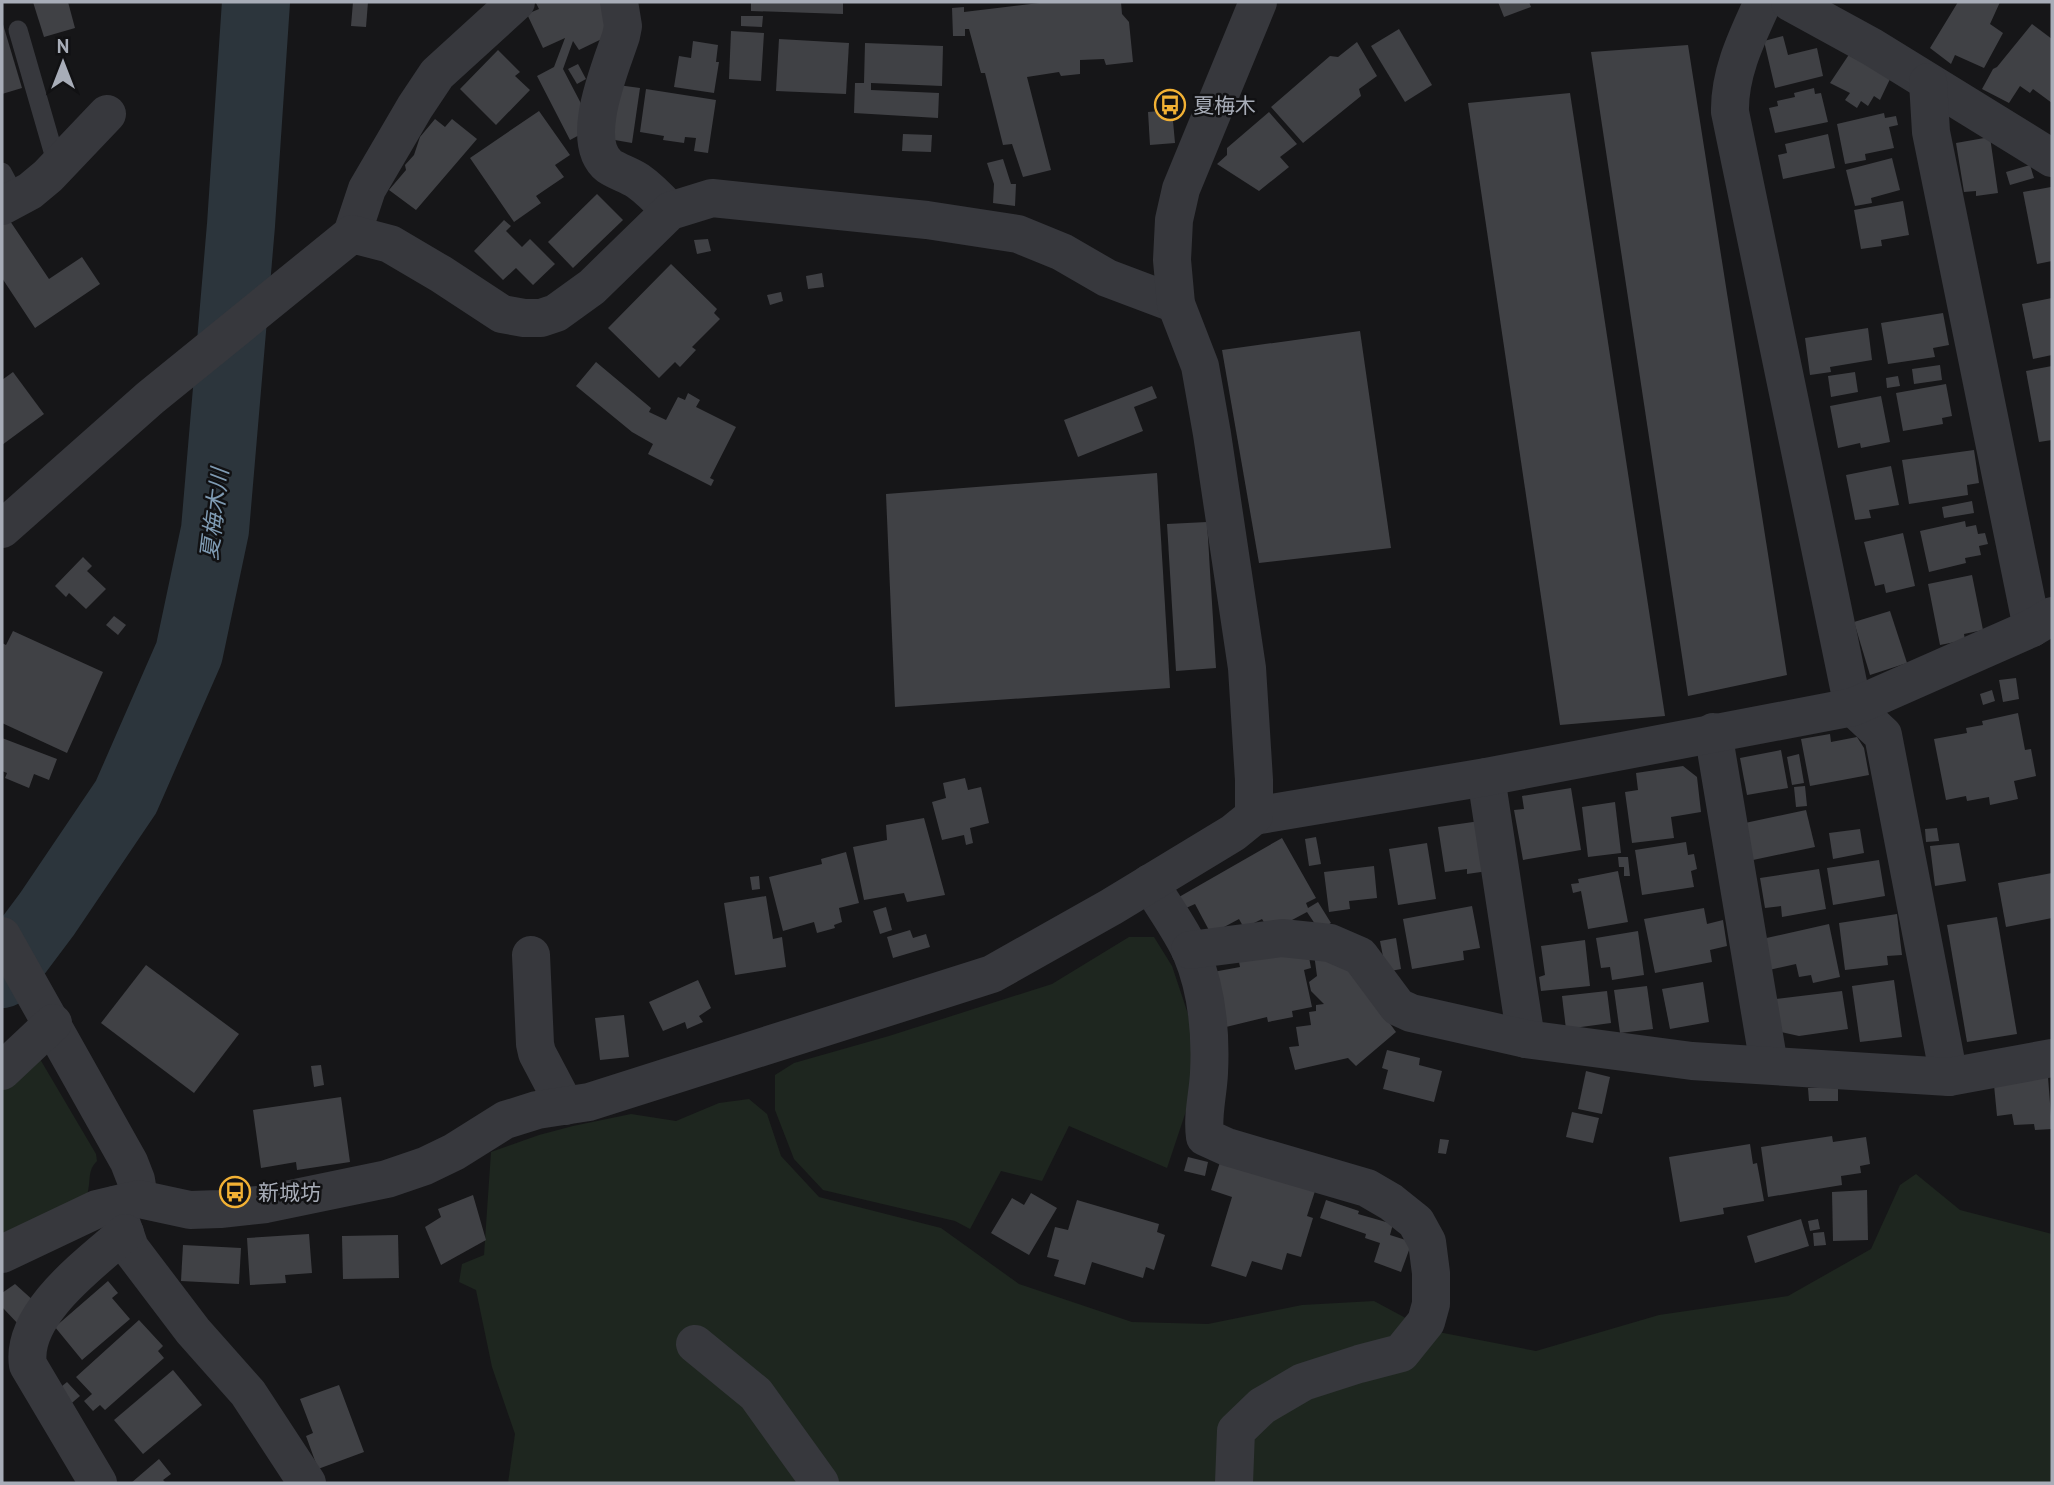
<svg xmlns="http://www.w3.org/2000/svg" width="2054" height="1485" font-family="'PT Sans','Noto Sans JP',sans-serif">
<style>
.green{fill:#1e261f}
.lines{fill:none;stroke-linecap:round;stroke-linejoin:round}
.river{stroke:#2c353c;stroke-width:68}
.building{fill:#404145}
.service{stroke:#37383d;stroke-width:19}
.minor{stroke:#37383d;stroke-width:38}
.labels{text-anchor:middle;dominant-baseline:central;stroke-width:5;stroke-linejoin:round;paint-order:stroke}
.poi-label{font-size:21px;fill:#a8adb8;stroke:#111113;text-anchor:start}
.water-label{font-size:23px;font-style:italic;fill:#7f9bb3;stroke:#111113}
</style>
<rect width="100%" height="100%" fill="#161618"/>
<g class="green">
<polygon points="1129,937 1154,937 1172,966 1193,1029 1191,1096 1167,1168 1069,1126 1042,1181 1001,1171 970,1229 955,1221 823,1190 794,1159 775,1110 775,1075 794,1063 889,1036 1052,984"/>
<path d="M37,1054l59,100 1,7c-11,10 -5,23 -11,36l-84,42v-153z"/>
<polygon points="749,1099 767,1114 781,1156 819,1197 941,1228 1019,1284 1132,1322 1208,1324 1302,1305 1374,1301 1428,1330 1536,1351 1659,1315 1788,1296 1871,1249 1900,1185 1916,1174 1960,1210 2052,1234 2052,1483 508,1483 515,1434 492,1367 476,1290 459,1282 462,1264 484,1255 491,1152 539,1135 573,1126 631,1114 676,1121 719,1103"/>
</g>
<g class="lines">
<polyline class="river" points="2,974 47,914 126,797 189,653 215,530 241,225 256,2"/>
</g>
<g class="building">
<polygon points="33,2 68,2 75,28 44,37"/>
<polygon points="353,2 368,2 366,27 351,26"/>
<polygon points="540,2 606,2 612,34 579,50 573,41 563,69 587,115 585,132 570,140 537,76 554,67 565,38 543,48 527,14 539,9 536,3"/>
<polygon points="751,2 843,2 843,14 751,11"/>
<polygon points="1048,2 1121,2 1122,14 1129,22 1133,62 1106,65 1104,59 1080,60 1080,74 1061,76 1059,72 1027,77 1051,170 1023,177 1012,144 1003,145 985,73 981,73 969,29 965,29 965,36 953,36 952,8 964,7 964,12"/>
<polygon points="1498,2 1529,2 1531,7 1504,17"/>
<polygon points="1958,2 2000,2 1990,24 2003,33 1984,68 1955,55 1951,64 1930,48"/>
<polygon points="741,16 763,16 762,27 741,26"/>
<polygon points="2,21 22,88 2,94"/>
<polygon points="2032,24 2052,39 2052,103 2033,89 2030,93 2020,86 2009,103 1982,89 1993,69 1997,67"/>
<polygon points="1399,29 1432,85 1405,102 1371,46"/>
<polygon points="731,31 764,33 761,81 729,79"/>
<polygon points="1783,36 1788,55 1817,48 1823,76 1775,88 1764,41"/>
<polygon points="779,39 849,43 846,94 776,91"/>
<polygon points="693,41 718,45 716,62 719,62 714,93 674,87 679,56 691,58"/>
<polygon points="1357,42 1377,76 1359,89 1361,96 1303,143 1271,107 1330,56 1338,57"/>
<polygon points="865,43 943,46 942,86 871,83 871,90 939,93 938,118 854,113 855,83 864,83"/>
<polygon points="1688,45 1787,675 1688,696 1591,52"/>
<polygon points="498,50 520,72 515,76 530,90 496,125 460,89"/>
<polygon points="1850,53 1890,79 1880,100 1874,96 1868,106 1861,101 1857,108 1845,100 1850,93 1830,83"/>
<polygon points="578,64 586,79 577,84 568,69"/>
<polygon points="618,85 640,88 632,143 609,139"/>
<polygon points="1814,88 1815,94 1821,93 1828,122 1775,133 1769,108 1778,106 1777,101 1795,97 1794,93"/>
<polygon points="646,89 716,100 708,153 694,151 696,138 685,137 684,143 663,140 664,136 640,132"/>
<polygon points="1570,93 1665,716 1560,725 1468,103"/>
<polygon points="1172,110 1175,143 1150,145 1148,112"/>
<polygon points="539,111 570,155 555,165 564,177 536,196 541,203 514,222 470,158"/>
<polygon points="1269,112 1297,144 1280,157 1289,167 1259,191 1217,164 1227,155 1227,148"/>
<polygon points="1884,113 1885,118 1896,116 1898,125 1889,127 1894,148 1865,154 1866,160 1845,164 1837,124"/>
<polygon points="435,119 445,127 452,119 477,139 416,210 389,190 406,170 405,165 414,155 420,137"/>
<polygon points="903,134 932,135 931,152 902,151"/>
<polygon points="1828,134 1835,168 1783,179 1778,155 1787,153 1785,144"/>
<polygon points="1990,137 1998,193 1976,196 1976,191 1964,192 1956,143"/>
<polygon points="1892,158 1900,190 1871,198 1872,203 1855,206 1846,170"/>
<polygon points="1003,159 1011,184 1016,184 1015,206 993,203 994,184 987,163"/>
<polygon points="2030,165 2034,178 2010,185 2006,172"/>
<polygon points="2051,187 2052,261 2037,264 2023,192"/>
<polygon points="597,194 623,220 573,268 548,242"/>
<polygon points="1903,201 1909,235 1881,240 1882,246 1861,249 1854,210"/>
<polygon points="8,218 49,279 82,257 100,284 35,328 2,278 2,222"/>
<polygon points="504,220 511,226 506,231 522,247 530,239 555,264 533,285 516,268 503,280 474,251"/>
<polygon points="708,239 711,251 697,254 694,240"/>
<polygon points="671,264 717,309 714,313 720,319 692,347 696,350 680,367 675,362 659,378 608,328"/>
<polygon points="822,273 824,287 808,289 806,276"/>
<polygon points="781,292 783,301 770,305 767,295"/>
<polygon points="2052,298 2052,355 2033,359 2022,304"/>
<polygon points="1943,313 1949,345 1933,348 1935,357 1888,364 1881,323"/>
<polygon points="1868,328 1872,360 1830,367 1831,372 1810,375 1805,338"/>
<polygon points="1360,331 1391,548 1259,563 1222,350"/>
<polygon points="596,362 651,408 649,412 666,420 678,397 685,400 688,393 700,400 696,407 736,427 710,478 714,480 711,486 648,454 653,444 632,432 576,386"/>
<polygon points="1940,365 1942,380 1914,384 1912,369"/>
<polygon points="2052,366 2052,440 2039,442 2026,371"/>
<polygon points="13,372 44,414 2,445 2,380"/>
<polygon points="1855,372 1858,392 1831,397 1828,376"/>
<polygon points="1898,376 1900,386 1887,388 1886,378"/>
<polygon points="1946,384 1952,416 1942,418 1943,424 1903,431 1896,393"/>
<polygon points="1152,386 1157,398 1134,407 1143,431 1078,457 1064,420"/>
<polygon points="1881,396 1890,442 1861,448 1860,443 1838,448 1830,406"/>
<polygon points="1974,450 1979,483 1967,485 1968,495 1909,504 1902,460"/>
<polygon points="1891,466 1899,505 1869,510 1871,518 1855,520 1846,475"/>
<polygon points="1157,473 1170,688 895,707 886,494"/>
<polygon points="1972,501 1974,513 1944,518 1942,507"/>
<polygon points="1965,521 1966,527 1976,525 1978,534 1985,533 1988,544 1979,546 1981,555 1965,558 1966,563 1929,572 1920,531"/>
<polygon points="1207,522 1216,668 1176,671 1167,524"/>
<polygon points="1903,533 1915,586 1886,593 1884,584 1875,586 1864,542"/>
<polygon points="83,557 92,566 87,571 106,589 86,609 69,593 66,597 55,586"/>
<polygon points="1972,575 1983,630 1964,634 1965,640 1940,645 1928,584"/>
<polygon points="1890,611 1907,663 1870,675 1854,622"/>
<polygon points="114,616 126,625 118,635 106,625"/>
<polygon points="13,631 103,672 67,753 2,723 2,643 6,645"/>
<polygon points="2016,678 2019,699 2003,702 1999,680"/>
<polygon points="1992,690 1995,701 1983,705 1980,694"/>
<polygon points="2018,713 2025,750 2031,749 2036,776 2014,781 2018,799 1990,805 1989,797 1967,801 1966,796 1946,800 1934,739 1967,733 1966,728 1983,725 1982,721"/>
<polygon points="1830,734 1831,742 1857,737 1864,748 1869,775 1810,786 1801,739"/>
<polygon points="2,738 57,759 49,780 34,774 29,788 5,778 7,773 2,771"/>
<polygon points="1781,750 1788,788 1747,795 1740,758"/>
<polygon points="1799,754 1804,783 1792,785 1787,757"/>
<polygon points="1683,766 1697,777 1701,812 1671,817 1674,838 1632,843 1625,792 1638,790 1636,773"/>
<polygon points="965,778 968,790 981,787 989,823 970,828 973,843 966,845 964,835 942,840 932,802 946,798 943,783"/>
<polygon points="1805,786 1807,806 1796,807 1794,787"/>
<polygon points="1571,788 1581,850 1523,860 1514,810 1524,809 1522,796"/>
<polygon points="1615,802 1621,853 1588,857 1582,807"/>
<polygon points="1806,810 1815,847 1753,860 1745,823"/>
<polygon points="924,818 945,895 907,902 904,893 864,900 853,847 887,840 886,825"/>
<polygon points="1480,821 1488,871 1467,874 1467,869 1445,872 1438,827"/>
<polygon points="1937,828 1939,841 1926,842 1925,829"/>
<polygon points="1860,829 1864,853 1833,859 1829,833"/>
<polygon points="1316,837 1321,864 1309,866 1305,839"/>
<polygon points="1282,838 1316,898 1306,903 1308,908 1318,902 1331,923 1319,930 1307,912 1277,928 1267,927 1262,919 1244,928 1239,919 1211,934 1195,904 1186,908 1179,897"/>
<polygon points="1686,842 1688,855 1694,854 1697,869 1691,871 1694,887 1642,895 1635,850"/>
<polygon points="1427,843 1436,899 1398,905 1389,849"/>
<polygon points="1959,843 1966,881 1935,886 1930,846"/>
<polygon points="846,852 859,903 839,908 842,922 834,925 835,928 817,933 814,922 783,931 769,877 822,864 821,859"/>
<polygon points="1618,857 1628,857 1630,876 1624,876 1624,867 1619,867"/>
<polygon points="1879,860 1885,896 1833,905 1827,868"/>
<polygon points="1374,866 1377,898 1349,901 1350,909 1329,912 1324,872"/>
<polygon points="1819,869 1826,909 1782,917 1781,906 1765,908 1760,878"/>
<polygon points="1618,871 1628,922 1588,929 1581,891 1573,893 1571,884 1579,883 1578,879"/>
<polygon points="2052,873 2052,918 2006,927 1998,883"/>
<polygon points="759,876 760,889 752,890 750,877"/>
<polygon points="766,896 773,939 782,937 786,967 735,975 724,903"/>
<polygon points="1472,906 1480,948 1463,951 1464,960 1412,969 1403,919"/>
<polygon points="886,907 892,930 880,934 873,911"/>
<polygon points="1704,908 1707,924 1723,920 1727,946 1710,950 1712,962 1655,973 1644,919"/>
<polygon points="1897,914 1902,955 1887,956 1888,965 1845,970 1839,923"/>
<polygon points="1997,917 2017,1034 1967,1042 1947,925"/>
<polygon points="1829,924 1840,977 1813,983 1811,975 1799,977 1796,964 1769,970 1762,939"/>
<polygon points="910,930 913,938 926,934 930,947 893,958 887,937"/>
<polygon points="1638,931 1644,975 1612,980 1610,967 1601,968 1596,938"/>
<polygon points="1396,938 1401,969 1386,972 1380,941"/>
<polygon points="1585,940 1590,986 1541,991 1539,977 1545,975 1541,946"/>
<polygon points="1289,951 1309,957 1311,968 1304,970 1312,1007 1292,1011 1293,1017 1268,1022 1267,1017 1226,1027 1213,972 1240,967 1239,962"/>
<polygon points="1314,954 1345,962 1396,1032 1356,1066 1348,1058 1295,1070 1289,1047 1299,1046 1296,1027 1311,1025 1309,1012 1316,1011 1316,1005 1324,1004 1311,991 1309,982 1317,976"/>
<polygon points="146,965 239,1034 194,1093 101,1023"/>
<polygon points="698,980 711,1008 699,1016 703,1022 687,1029 685,1022 663,1031 649,1002"/>
<polygon points="1894,980 1902,1037 1860,1042 1852,986"/>
<polygon points="1703,982 1709,1022 1670,1029 1662,989"/>
<polygon points="1647,986 1653,1029 1620,1033 1614,990"/>
<polygon points="1607,991 1611,1023 1566,1029 1562,996"/>
<polygon points="1842,991 1848,1029 1799,1036 1781,1032 1776,999"/>
<polygon points="624,1015 629,1057 600,1060 595,1018"/>
<polygon points="1387,1050 1420,1058 1419,1065 1442,1071 1434,1102 1383,1089 1388,1070 1382,1068"/>
<polygon points="321,1065 324,1085 314,1087 311,1066"/>
<polygon points="1586,1071 1610,1077 1602,1114 1578,1109"/>
<polygon points="2048,1077 2052,1129 2035,1130 2034,1124 2014,1125 2012,1114 1997,1116 1994,1085"/>
<polygon points="1838,1087 1838,1101 1809,1101 1808,1088"/>
<polygon points="341,1097 350,1162 297,1170 296,1162 261,1168 253,1110"/>
<polygon points="1572,1112 1599,1118 1593,1143 1566,1137"/>
<polygon points="1832,1136 1833,1142 1866,1137 1870,1164 1860,1166 1861,1173 1841,1176 1842,1185 1768,1197 1761,1147"/>
<polygon points="1440,1139 1449,1140 1446,1154 1438,1153"/>
<polygon points="1750,1144 1753,1164 1757,1163 1764,1201 1723,1208 1724,1214 1680,1222 1669,1157"/>
<polygon points="1188,1157 1208,1162 1205,1176 1184,1171"/>
<polygon points="1221,1159 1316,1188 1307,1216 1313,1218 1301,1257 1287,1253 1282,1270 1252,1261 1246,1277 1211,1266 1232,1197 1211,1190"/>
<polygon points="1867,1190 1868,1240 1833,1241 1832,1192"/>
<polygon points="1031,1193 1057,1208 1029,1255 991,1233 1012,1198 1024,1205"/>
<polygon points="473,1195 486,1240 441,1265 425,1227 441,1217 438,1209"/>
<polygon points="1077,1200 1159,1224 1157,1232 1165,1235 1154,1270 1146,1267 1143,1278 1092,1262 1085,1285 1054,1276 1059,1260 1047,1257 1055,1227 1068,1230"/>
<polygon points="1326,1200 1359,1211 1358,1214 1393,1224 1390,1235 1412,1242 1401,1272 1374,1262 1380,1243 1365,1238 1366,1234 1320,1218"/>
<polygon points="1801,1219 1809,1246 1755,1263 1747,1236"/>
<polygon points="1818,1219 1820,1229 1810,1231 1808,1221"/>
<polygon points="1824,1232 1826,1245 1814,1246 1813,1233"/>
<polygon points="309,1234 312,1273 285,1275 286,1283 250,1285 247,1238"/>
<polygon points="398,1235 399,1278 343,1279 342,1236"/>
<polygon points="183,1245 241,1248 239,1284 181,1281"/>
<polygon points="108,1281 118,1293 112,1298 130,1319 82,1360 55,1327"/>
<polygon points="15,1284 35,1302 21,1327 2,1307 2,1293"/>
<polygon points="139,1320 163,1346 158,1351 164,1358 105,1410 100,1405 93,1411 84,1401 92,1394 76,1377"/>
<polygon points="173,1370 202,1405 143,1454 114,1420"/>
<polygon points="67,1382 80,1396 67,1407 56,1391"/>
<polygon points="339,1385 364,1452 318,1469 306,1436 313,1433 300,1399"/>
<polygon points="159,1459 171,1474 163,1480 166,1483 131,1483"/>
</g>
<g class="lines">
<g class="service">
<polyline points="18,30 55,158 59,164"/>
<polyline points="2,172 16,198"/>
</g>
<g class="minor">
<path d="M619,2l4,24 -2,10c-10,31 -43,105 -12,130 9,6 20,9 29,15 13,9 22,19 32,30"/>
<path d="M1763,2c-16,35 -34,71 -33,110l123,595 30,28 66,342"/>
<polyline points="1790,2 1872,47 2052,158"/>
<polyline points="1928,82 1931,132 2032,628"/>
<polyline points="2,206 30,191 48,176 107,114"/>
<polyline points="352,234 367,189 415,107 437,74 516,2"/>
<polyline points="2,529 150,398 352,234 390,244 441,274 502,314 524,318 541,318 556,313 592,287 670,211 712,198 927,220 1018,234 1062,252 1107,278 1176,304"/>
<polyline points="1713,732 1769,1065"/>
<polyline points="1486,777 1526,1039"/>
<polyline points="1254,816 1486,777 1853,707 2032,628 2052,616"/>
<path d="M1150,883c13,23 30,45 41,69 16,38 20,81 18,121 -1,22 -7,42 -4,64l22,10 140,41 24,14 25,20 11,20 4,31v31l-5,18 -25,31 -42,11 -56,18 -41,24 -26,25 -2,52"/>
<polyline points="2,936 129,1162 136,1180 139,1199"/>
<polyline points="1190,950 1282,938 1330,943 1360,956 1398,1007 1411,1013 1526,1039 1692,1061 1949,1077 2052,1058"/>
<polyline points="531,955 535,1044 537,1053 565,1106"/>
<polyline points="2,1071 53,1023"/>
<polyline points="115,1205 130,1248 193,1331 248,1393 307,1483"/>
<polyline points="2,1254 97,1209 139,1199 190,1210 220,1209 266,1204 387,1179 425,1166 454,1152 505,1120 537,1110 589,1102 992,974 1111,907 1233,833 1254,816 1254,780 1247,668 1212,434 1200,366 1176,304 1172,260 1174,220 1181,189 1258,2"/>
<polyline points="695,1344 756,1394 820,1483"/>
<path d="M98,1483l-70,-118c-8,-51 63,-102 97,-132"/>
</g>
</g>
<defs>
<g id="bus-ring" transform="scale(1.575)"><circle r="9.5" fill="#111113" stroke="#f2b134" stroke-width="1.5"/><path d="M-5-6H5V4H4V6H2V4H-2V6H-4V4H-5ZM-3.5-4V0h7V-4ZM-3.5 1.2v1.5H-2V1.2ZM2 1.2v1.5H3.5V1.2Z" fill="#f2b134"/></g>
</defs>
<g fill-rule="evenodd">
<use href="#bus-ring" x="1170" y="105"/>
<use href="#bus-ring" x="235" y="1192"/>
</g>
<g class="labels">
<g class="poi-label">
<text x="1193" y="105">夏梅木</text>
<text x="258" y="1192">新城坊</text>
</g>
<g class="water-label">
<text transform="translate(214 514) rotate(-83)">夏梅木川</text>
</g>
</g>
<rect width="2054" height="1485" fill="none" stroke="#a8adb8" stroke-width="7"/>
<g transform="translate(63 63)" stroke="#111113" stroke-width="5" paint-order="stroke">
<path d="M0-5L12 26L0 18L-12 26Z" fill="#a8adb8"/>
<text y="-10" font-size="19" font-weight="bold" text-anchor="middle" fill="#a8adb8">N</text>
</g>
</svg>
